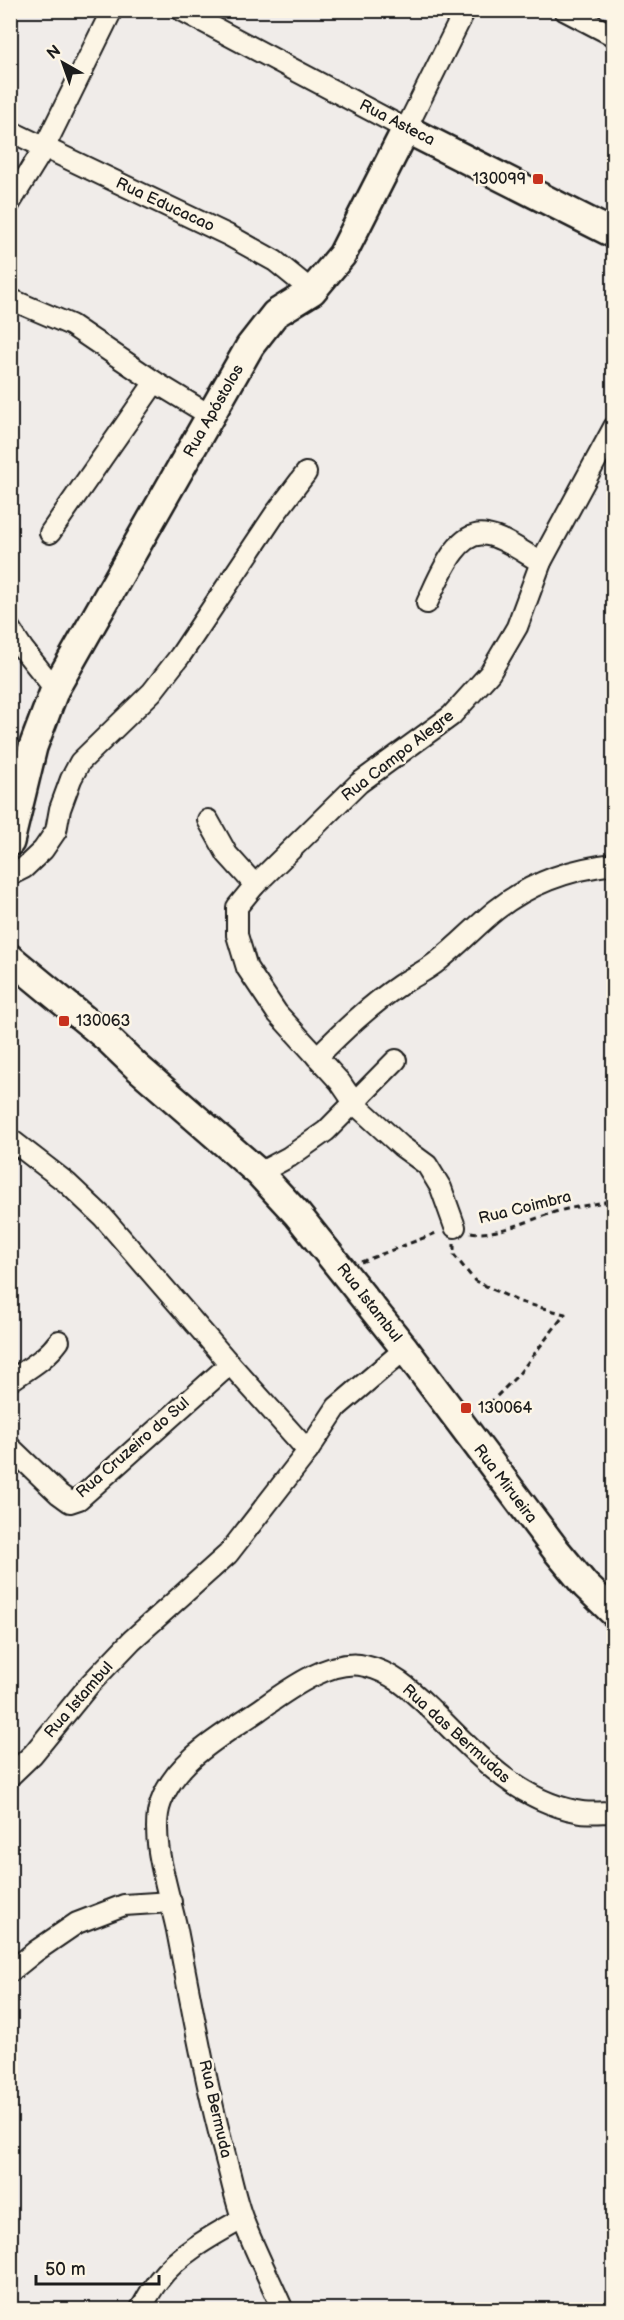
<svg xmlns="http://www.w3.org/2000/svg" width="624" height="2320" font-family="'Balsamiq Sans',sans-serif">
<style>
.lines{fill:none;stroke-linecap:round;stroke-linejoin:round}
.street-casing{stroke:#1c1c1c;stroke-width:24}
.secondary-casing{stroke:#1c1c1c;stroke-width:32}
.path{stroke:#1c1c1c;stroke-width:3;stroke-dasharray:6 4.5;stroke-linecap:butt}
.street{stroke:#fcf5e5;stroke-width:20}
.secondary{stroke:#fcf5e5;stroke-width:27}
.poi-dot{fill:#c8321e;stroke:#fcf5e5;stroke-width:2}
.labels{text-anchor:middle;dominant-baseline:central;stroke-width:5;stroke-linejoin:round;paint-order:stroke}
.street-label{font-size:16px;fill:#1c1c1c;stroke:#fcf5e5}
.poi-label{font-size:16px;fill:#1c1c1c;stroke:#fcf5e5;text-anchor:start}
</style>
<rect width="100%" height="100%" fill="#f0ece9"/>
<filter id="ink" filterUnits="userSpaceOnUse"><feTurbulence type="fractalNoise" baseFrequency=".0167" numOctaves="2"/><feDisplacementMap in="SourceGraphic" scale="12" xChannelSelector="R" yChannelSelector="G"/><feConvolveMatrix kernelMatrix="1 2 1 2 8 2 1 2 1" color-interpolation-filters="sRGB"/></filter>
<g filter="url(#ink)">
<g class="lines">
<g class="street-casing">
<g id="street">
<polyline points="181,10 406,129 465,10"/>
<polyline points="564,10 614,36"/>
<polyline points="10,131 230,236 275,261 312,291"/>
<polyline points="10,203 44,148 112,10"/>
<polyline points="10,299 71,325 155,382 211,416"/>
<polyline points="50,533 155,382"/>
<path d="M427,603c11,-22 29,-75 60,-68 18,3 37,18 54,27"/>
<polyline points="10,629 23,649 55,689"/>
<polyline points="208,820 227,854 255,885"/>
<polyline points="10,875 24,868 43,850 56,831 60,809 71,779 80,762 152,692 180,656 275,514 306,473"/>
<path d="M317,1057c26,-26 52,-51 83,-72 12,-8 26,-14 38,-24 21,-16 38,-35 58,-51 34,-27 74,-41 118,-46"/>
<polyline points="10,1139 67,1183 103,1217 230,1364 308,1451"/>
<polyline points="259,1173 289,1157 326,1131 396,1060"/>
<polyline points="455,1227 441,1188 427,1165 401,1146 355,1104 340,1082 277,1013 247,968 237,935 237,907 255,885 359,783 451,716 490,673 517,627 541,562 614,427"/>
<path d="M10,1381c19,-13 36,-22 49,-40"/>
<polyline points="10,1447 59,1494 70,1502 79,1499 230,1364"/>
<polyline points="10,1776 33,1754 90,1684 132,1640 228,1554 308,1451 337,1407 405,1349"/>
<polyline points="10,1972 36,1951 77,1923 124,1905 171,1902"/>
<path d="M140,2310c6,-10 11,-20 18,-29 20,-27 55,-46 84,-62"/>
<path d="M283,2310c-13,-30 -28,-59 -40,-90 -7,-18 -11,-38 -16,-57 -21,-77 -35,-155 -50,-233 -7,-35 -29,-94 -16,-128 15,-42 62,-67 97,-91 27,-19 73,-54 107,-45 28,6 47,25 67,44 42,42 83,89 144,101 12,3 25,1 38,1"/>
</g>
</g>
<g class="secondary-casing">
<g id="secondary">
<polyline points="10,842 33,747 55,689 250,346 275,314 312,291 342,255 406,129 614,234"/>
<polyline points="10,958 107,1038 136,1066 259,1173 297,1214 405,1349 556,1550 585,1585 614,1613"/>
</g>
</g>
<g class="path">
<path d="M471,1232c21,5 57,-11 78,-18 20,-7 43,-9 65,-14"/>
<polyline points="454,1244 454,1255 475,1281 520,1302 565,1314 518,1375 479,1414"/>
<polyline points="361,1262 439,1232"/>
</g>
<use href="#street" class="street"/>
<use href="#secondary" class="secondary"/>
</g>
</g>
<g class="poi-dot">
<rect x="532" y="173" width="12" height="12" rx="3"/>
<rect x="58" y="1015" width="12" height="12" rx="3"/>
<rect x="460" y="1402" width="12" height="12" rx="3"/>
</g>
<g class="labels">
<g class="street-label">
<text transform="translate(397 123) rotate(27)">Rua Asteca</text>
<text transform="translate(165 205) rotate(25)">Rua Educacao</text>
<text transform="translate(214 411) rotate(-60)">Rua Apóstolos</text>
<text transform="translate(398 756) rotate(-38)">Rua Campo Alegre</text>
<text transform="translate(525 1208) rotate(-14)">Rua Coimbra</text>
<text transform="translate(369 1303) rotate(52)">Rua Istambul</text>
<text transform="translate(133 1448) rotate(-41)">Rua Cruzeiro do Sul</text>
<text transform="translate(505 1484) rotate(53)">Rua Mirueira</text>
<text transform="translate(79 1700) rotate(-49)">Rua Istambul</text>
<text transform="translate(456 1734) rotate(42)">Rua das Bermudas</text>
<text transform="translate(215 2109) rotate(77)">Rua Bermuda</text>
</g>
<g class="poi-label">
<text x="526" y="179" text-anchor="end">130099</text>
<text x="76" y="1021">130063</text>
<text x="478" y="1408">130064</text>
</g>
</g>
<rect width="624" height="2320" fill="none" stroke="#fcf5e5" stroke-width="36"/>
<rect x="18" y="18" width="588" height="2284" fill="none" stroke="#1c1c1c" stroke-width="2" filter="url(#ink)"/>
<g transform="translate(63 63) rotate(320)" stroke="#fcf5e5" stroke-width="4.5" paint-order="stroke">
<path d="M0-4.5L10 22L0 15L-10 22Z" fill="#1c1c1c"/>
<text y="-9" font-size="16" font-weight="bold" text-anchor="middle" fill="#1c1c1c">N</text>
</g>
<path d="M36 2275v9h123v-9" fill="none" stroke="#1c1c1c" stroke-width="3"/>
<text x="45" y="2275" font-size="18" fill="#1c1c1c" stroke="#fcf5e5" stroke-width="4.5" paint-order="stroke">50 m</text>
</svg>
